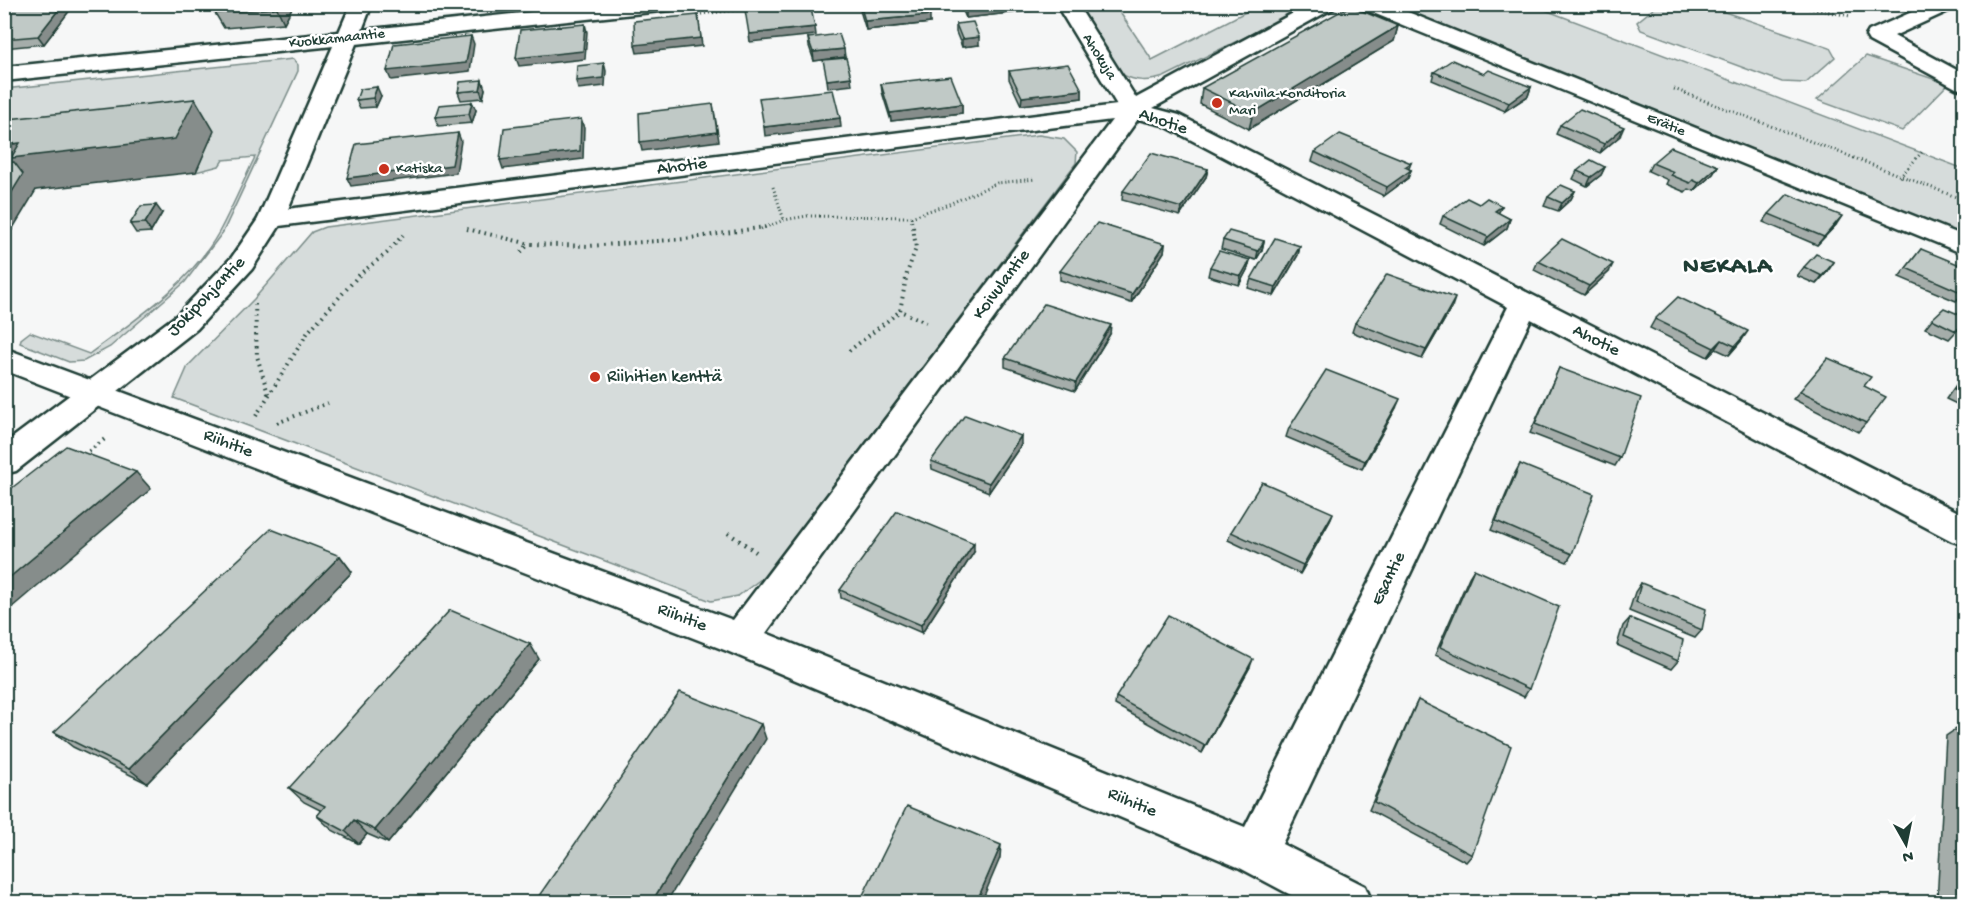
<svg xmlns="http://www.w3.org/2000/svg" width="1969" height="907" font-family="'Gochi Hand',sans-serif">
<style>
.green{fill:#d6dcdb;stroke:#7a8c88;stroke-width:1.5}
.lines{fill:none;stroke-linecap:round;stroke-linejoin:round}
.minor-casing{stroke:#1f3d34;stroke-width:5}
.major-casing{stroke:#1f3d34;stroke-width:5}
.path-far2{stroke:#1f3d34;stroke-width:3;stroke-dasharray:1 3;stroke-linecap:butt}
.path-far1{stroke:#1f3d34;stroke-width:4;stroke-dasharray:1.5 4.5;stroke-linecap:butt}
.path{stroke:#1f3d34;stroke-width:4.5;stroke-dasharray:1.5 5;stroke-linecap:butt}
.minor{fill:#fff;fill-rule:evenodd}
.major{fill:#fff;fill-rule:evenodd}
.wall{fill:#a5adaa;stroke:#1f3d34;stroke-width:1.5}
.shaded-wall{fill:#868d8b;stroke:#1f3d34;stroke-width:1.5}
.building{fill:#c0c9c6;stroke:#1f3d34;stroke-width:1.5}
.poi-dot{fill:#c8321e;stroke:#fff;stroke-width:2}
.labels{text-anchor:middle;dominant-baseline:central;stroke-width:5;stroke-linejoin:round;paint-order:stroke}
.far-street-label{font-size:15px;fill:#1f3d34;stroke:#fff}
.far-poi-label{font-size:15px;fill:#1f3d34;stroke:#fff;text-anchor:start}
.street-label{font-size:18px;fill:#1f3d34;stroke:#fff}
.poi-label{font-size:18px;fill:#1f3d34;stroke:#fff;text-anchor:start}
.district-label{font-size:24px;font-weight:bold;letter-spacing:1.5px;fill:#1f3d34;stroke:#fff}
</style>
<rect width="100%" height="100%" fill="#f6f7f7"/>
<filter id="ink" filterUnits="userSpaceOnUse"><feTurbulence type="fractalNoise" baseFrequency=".0167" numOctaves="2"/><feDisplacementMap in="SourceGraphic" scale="12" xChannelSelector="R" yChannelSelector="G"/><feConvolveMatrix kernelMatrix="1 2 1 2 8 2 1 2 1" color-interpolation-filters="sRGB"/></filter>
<g filter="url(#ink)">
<g class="green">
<path d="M1079,5h36l37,55 107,-55h51l-146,72c-16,5 -28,5 -43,-3z"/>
<polygon points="1392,5 1532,5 1964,169 1964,235 1727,142"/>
<polygon points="1658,5 1704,5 1830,48 1835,57 1806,83 1782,82 1641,30 1637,22"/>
<polygon points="1866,56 1948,84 1902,131 1817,100"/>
<path d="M293,59l5,6v6l-75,161 -38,50 -75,65 -26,14 -15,1 -49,-19 1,-4 9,-7 59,22c46,-34 101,-70 130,-122 13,-24 24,-50 36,-75l-32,3 -4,6 -23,6 17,-40 -208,48 -1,-91z"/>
<polygon points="1039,135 1064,139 1077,152 1076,163 765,576 738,596 711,601 174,398 188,366 254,299 312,232 325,227"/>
</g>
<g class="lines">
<g class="minor-casing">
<g id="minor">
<path d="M1056,4h21l59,94 174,-94h27l-3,4 -181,100 26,7 785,400v30l-12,-4 -421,-222 -249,525 83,42 7,16h-68l-64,-34 -513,-217 -723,-281v-22l729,272 379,-500 -841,107 -9,-2 -4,-6 4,-6 9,-2 846,-106zM1138,119l25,6 345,182 -263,520 -479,-194z"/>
<polygon points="1358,4 1388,4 1964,236 1964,254 1361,8"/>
<polygon points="1930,4 1958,4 1955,8 1894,36 1964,74 1964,90 1956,88 1869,41 1866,36 1869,31"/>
</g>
</g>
<g class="major-casing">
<polygon id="major" points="351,4 372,4 362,30 605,4 680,4 677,8 670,10 356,44 284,219 252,269 197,329 16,471 4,474 4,444 177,315 232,257 258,219 333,46 4,81 4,67 339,32"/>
</g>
<g class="path-far2">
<polyline points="1789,4 1850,16"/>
<polyline points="701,14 789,4"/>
<polyline points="1674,89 1964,200"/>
<polyline points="1900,177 1922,152"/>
<polyline points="773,187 784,220"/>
<polyline points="911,217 913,229"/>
<polyline points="761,229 784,220 807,216 911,217 949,204 997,183 1036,179"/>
</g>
<g class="path-far1">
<polyline points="913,227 916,248 907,273 900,311 926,322"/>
<polyline points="467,229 530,244 589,246 685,239 765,227"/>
<polyline points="521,252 529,244"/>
<polyline points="255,304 257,356 269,397"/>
<polyline points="849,351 900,311"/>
<polyline points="256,416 308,332 361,273 387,253 403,235"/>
<polyline points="277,423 328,403"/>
<polyline points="84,455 106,438"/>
</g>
<polyline class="path" points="728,533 756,552"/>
<use href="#minor" class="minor"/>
<use href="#major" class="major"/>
</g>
<g class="wall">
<polygon points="294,4 284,23 224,28 215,13"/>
<polygon points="858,4 926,4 930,23 866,30"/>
<polygon points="960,4 1035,4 1035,10 966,18"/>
<polygon points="70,10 44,44 4,48 4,12"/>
<polygon points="956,24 979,45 962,47 956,32"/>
<polygon points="1398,26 1394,41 1249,129 1200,104 1202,88"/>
<polygon points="808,38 845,57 814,61 809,46"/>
<polygon points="1009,71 1082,90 1082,98 1021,105 1009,79"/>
<polygon points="1434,72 1484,74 1531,87 1528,96 1505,111 1432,80"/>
<polygon points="881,84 962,104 962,113 891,121 882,92"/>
<polygon points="485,89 483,98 461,100 458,92"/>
<polygon points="381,96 376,107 360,108 356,100"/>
<polygon points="472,102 476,110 472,123 438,126 435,117"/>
<polygon points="1560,125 1620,136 1600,153 1556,134"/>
<polygon points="1315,152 1409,169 1411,170 1408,178 1384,196 1312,161"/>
<polygon points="1652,163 1718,166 1713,174 1694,191 1688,189 1685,192 1666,184 1668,180 1648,171"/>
<polygon points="1605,167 1601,175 1587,186 1573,179 1577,171"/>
<polygon points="1208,169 1206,177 1180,216 1122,200 1123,191"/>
<polygon points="1575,191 1571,199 1558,211 1544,206 1548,197"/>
<polygon points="1479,204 1502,206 1498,213 1510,219 1507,228 1484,246 1440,224 1443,216"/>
<polygon points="162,213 151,232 136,233 130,224"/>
<polygon points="1769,214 1836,225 1817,245 1763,222"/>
<polygon points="1223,240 1264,241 1262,250 1256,260 1221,249"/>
<polygon points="1165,244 1164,252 1131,303 1060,280 1060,271"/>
<polygon points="1300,246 1298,255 1274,296 1248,288 1251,279"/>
<polygon points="1921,249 1965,291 1956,301 1899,277"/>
<polygon points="1250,260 1248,268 1239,285 1208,276 1210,267"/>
<polygon points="1538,261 1609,272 1584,295 1534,270"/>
<polygon points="1804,267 1828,271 1816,284 1797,276"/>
<polygon points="1452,307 1422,359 1352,332 1355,323"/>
<polygon points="1655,319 1742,340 1729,355 1716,349 1708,357 1650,328"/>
<polygon points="1932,319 1965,322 1949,339 1925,328"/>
<polygon points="1110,334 1075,391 1005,367 1005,358"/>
<polygon points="1559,368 1620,458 1615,466 1530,433"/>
<polygon points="1965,372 1965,408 1946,399"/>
<polygon points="1864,386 1866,423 1858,432 1793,399 1800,391"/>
<polygon points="1396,408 1362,469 1286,437 1289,428"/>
<polygon points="1021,445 989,492 932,469 931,461"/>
<polygon points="1520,464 1572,554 1567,562 1491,530 1515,473"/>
<polygon points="1330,521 1300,574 1228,540 1231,532"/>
<polygon points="974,552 922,633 841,598 840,590"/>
<polygon points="340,556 352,572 147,783 73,747 54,732"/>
<polygon points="1474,569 1529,689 1524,697 1435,655 1469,577"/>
<polygon points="1641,583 1702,630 1695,638 1629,611 1635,592"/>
<polygon points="1630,618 1678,661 1671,669 1617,645 1623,626"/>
<polygon points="1965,656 1965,903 1937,903 1946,736 1959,727"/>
<polygon points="539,659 388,843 367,834 359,844 332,830 317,816 322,811 304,802 289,788"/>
<polygon points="1250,667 1202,753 1115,705 1116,697"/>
<polygon points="1418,700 1472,855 1466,862 1369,810 1414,708"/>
</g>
<g class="shaded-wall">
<polygon points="63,4 66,4 70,10 44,44 38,36"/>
<polygon points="278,4 294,4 284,23 277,8"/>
<polygon points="1015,4 1035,4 1035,10 966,18 966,10"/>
<polygon points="698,15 702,46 637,53 635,45"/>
<polygon points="930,15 930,23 866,30 865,21"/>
<polygon points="585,24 587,32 585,59 519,66 516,58"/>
<polygon points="1398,26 1394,41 1249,129 1253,113"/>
<polygon points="815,27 816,35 750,42 749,34"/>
<polygon points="471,36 474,44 470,71 391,80 387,71"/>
<polygon points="979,37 979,45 962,47 962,39"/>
<polygon points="844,49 845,57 814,61 813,52"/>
<polygon points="604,63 606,71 605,86 578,89 576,81"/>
<polygon points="851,77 852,85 828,88 827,80"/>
<polygon points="482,80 485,89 483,98 480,90"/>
<polygon points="377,87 381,96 376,107 373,98"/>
<polygon points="1531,87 1528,96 1505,111 1509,103"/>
<polygon points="1082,90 1082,98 1021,105 1022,97"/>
<polygon points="195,99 214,131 196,172 36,190 4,243 4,145 20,143"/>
<polygon points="472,102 476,110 472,123 469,114"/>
<polygon points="713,104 719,141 642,151 640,142"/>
<polygon points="962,104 962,113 891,121 890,113"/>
<polygon points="840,118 841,127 765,136 764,127"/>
<polygon points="581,119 584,128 583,159 503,169 500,160"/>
<polygon points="1624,127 1620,136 1600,153 1604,144"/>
<polygon points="458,133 461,141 456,173 351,186 347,178"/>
<polygon points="1411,163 1408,171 1411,170 1408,178 1384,196 1387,187 1405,167"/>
<polygon points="1718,166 1713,174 1694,191 1699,183"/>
<polygon points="1605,167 1601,175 1587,186 1591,177"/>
<polygon points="1208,169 1206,177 1180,216 1182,208"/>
<polygon points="1575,191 1571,199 1558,211 1562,203"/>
<polygon points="156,205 162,213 151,232 145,223"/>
<polygon points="1502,206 1498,214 1495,211"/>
<polygon points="1842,216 1836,225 1817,245 1824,237"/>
<polygon points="1510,219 1507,228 1484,246 1488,237"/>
<polygon points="1264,241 1262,250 1256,260 1258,251"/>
<polygon points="1165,244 1164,252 1131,303 1132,294"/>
<polygon points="1300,246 1298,255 1274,296 1276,287"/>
<polygon points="1250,260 1248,268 1239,285 1241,276"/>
<polygon points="1834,262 1828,271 1816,284 1822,276"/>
<polygon points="1613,264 1609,272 1584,295 1589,286"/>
<polygon points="1455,298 1452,307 1422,359 1426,350"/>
<polygon points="1111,325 1110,334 1075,391 1076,382"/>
<polygon points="1748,331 1742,340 1729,355 1735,346"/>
<polygon points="1722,340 1716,349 1708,357 1714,348"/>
<polygon points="1400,399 1396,408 1362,469 1365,461"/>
<polygon points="1021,436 1021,445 989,492 989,483"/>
<polygon points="136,472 151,489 4,614 4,582"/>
<polygon points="1333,513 1330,521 1300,574 1303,565"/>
<polygon points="974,543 974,552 922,633 921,625"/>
<polygon points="340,556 352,572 147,783 129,769"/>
<polygon points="530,644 539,659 388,843 375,830"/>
<polygon points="1253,659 1250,667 1202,753 1205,746"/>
<polygon points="761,724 766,739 666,903 651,903"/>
<polygon points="354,820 367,834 359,844 345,831"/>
<polygon points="1001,845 1000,858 981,903 976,903"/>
</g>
<g class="building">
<polygon points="39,4 63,4 38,36 4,39 4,12 9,7"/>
<polygon points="220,4 278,4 277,8 215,13"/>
<polygon points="800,4 810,4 815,27 749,34 745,10"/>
<polygon points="860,4 926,4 930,15 865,21"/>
<polygon points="964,4 1015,4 966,10"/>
<polygon points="1350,6 1398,26 1253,113 1202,88"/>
<polygon points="698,15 701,38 635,45 634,21"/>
<polygon points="973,22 979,37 962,39 956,24"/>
<polygon points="585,24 583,51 516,58 520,30"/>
<polygon points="839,34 844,49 813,52 808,38"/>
<polygon points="471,36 466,63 387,71 394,44"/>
<polygon points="846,58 851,77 827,80 823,60"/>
<polygon points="1452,60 1484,74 1489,70 1531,87 1509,103 1434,72"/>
<polygon points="604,63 603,78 576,81 577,66"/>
<polygon points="1068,64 1082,90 1022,97 1009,71"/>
<polygon points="951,76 962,104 890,113 881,84"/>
<polygon points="482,80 480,90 458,92 460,82"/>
<polygon points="377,87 373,98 356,100 360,89"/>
<polygon points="833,90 840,118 764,127 759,98"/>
<polygon points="195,99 175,139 11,158 20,143 4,145 4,124 8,119"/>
<polygon points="472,102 469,114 435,117 439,105"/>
<polygon points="713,104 717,132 640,142 639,113"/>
<polygon points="1580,109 1624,127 1604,144 1560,125"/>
<polygon points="581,119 580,151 500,160 504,128"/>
<polygon points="458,133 452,165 347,178 356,144"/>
<polygon points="1340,134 1411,163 1405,167 1411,170 1387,187 1315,152"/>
<polygon points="1671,147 1718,166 1699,183 1693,180 1690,183 1671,175 1674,172 1652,163"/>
<polygon points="1151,153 1208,169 1182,208 1123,191"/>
<polygon points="1591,160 1605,167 1591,177 1577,171"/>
<polygon points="14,162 23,174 4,205 4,163"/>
<polygon points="1561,185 1575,191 1562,203 1548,197"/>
<polygon points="1788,194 1842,216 1824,237 1769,214"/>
<polygon points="1467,198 1479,204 1487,198 1502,206 1495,211 1510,219 1488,237 1443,216"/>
<polygon points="156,205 145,223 130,224 141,206"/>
<polygon points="1097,223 1165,244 1132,294 1060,271"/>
<polygon points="1229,231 1264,241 1258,251 1223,240"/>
<polygon points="1275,238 1300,246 1276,287 1251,279"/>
<polygon points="1562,239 1613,264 1589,286 1538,261"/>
<polygon points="1921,249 1965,267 1965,291 1963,293 1906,268"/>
<polygon points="1219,251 1250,260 1241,276 1210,267"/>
<polygon points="1816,254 1834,262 1822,276 1804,267"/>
<polygon points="1387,274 1455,298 1426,350 1355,323"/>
<polygon points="1678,297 1748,331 1735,346 1722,340 1714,348 1655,319"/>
<polygon points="1044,304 1111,325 1076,382 1005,358"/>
<polygon points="1944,308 1965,317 1965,322 1956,331 1932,319"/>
<polygon points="1828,358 1871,377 1864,386 1886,397 1866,423 1800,391"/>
<polygon points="1559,368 1641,398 1620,458 1535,424"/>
<polygon points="1326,370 1400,399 1365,461 1289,428"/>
<polygon points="1965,375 1965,395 1954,390"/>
<polygon points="965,415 1021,436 989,483 931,461"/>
<polygon points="66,446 136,472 4,582 4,494"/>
<polygon points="1520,464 1594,494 1572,554 1496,521"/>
<polygon points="1262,482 1333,513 1303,565 1231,532"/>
<polygon points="897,511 974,543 921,625 840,590"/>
<polygon points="271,529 340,556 129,769 54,732"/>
<polygon points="1474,569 1559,607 1529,689 1440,647"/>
<polygon points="1641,583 1706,609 1702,630 1636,602"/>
<polygon points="450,610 530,644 375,830 354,820 345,831 317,816 325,806 289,788"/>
<polygon points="1168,615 1253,659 1205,746 1116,697"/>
<polygon points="1630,618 1683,640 1678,661 1624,637"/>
<polygon points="680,692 761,724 651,903 534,903"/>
<polygon points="1418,700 1511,746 1472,855 1374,802"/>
<polygon points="1965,753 1965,903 1958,903"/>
<polygon points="907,806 1001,845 976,903 859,903"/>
</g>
</g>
<g class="poi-dot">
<circle cx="1217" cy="103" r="6"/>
<circle cx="384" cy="169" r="6"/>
<circle cx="595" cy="377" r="6"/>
</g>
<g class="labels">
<g class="far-street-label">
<text transform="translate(337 39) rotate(-6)">Kuokkamaantie</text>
<text transform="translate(1099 57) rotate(58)">Ahokuja</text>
<text transform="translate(1666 125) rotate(22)">Erätie</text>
</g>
<g class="far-poi-label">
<text x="1229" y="94">Kahvila-Konditoria<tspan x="1229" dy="17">Mari</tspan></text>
<text x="396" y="169">Katiska</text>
</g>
<g class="street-label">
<text transform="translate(1163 122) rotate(19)">Ahotie</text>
<text transform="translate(682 167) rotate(-7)">Ahotie</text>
<text transform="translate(1002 285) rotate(-53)">Koivulantie</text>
<text transform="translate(207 297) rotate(-46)">Jokipohjantie</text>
<text transform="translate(1596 341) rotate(27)">Ahotie</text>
<text transform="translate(228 444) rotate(21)">Riihitie</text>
<text transform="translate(1389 579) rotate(-64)">Esantie</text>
<text transform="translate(682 618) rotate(21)">Riihitie</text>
<text transform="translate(1132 803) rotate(23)">Riihitie</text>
</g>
<g class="poi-label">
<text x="607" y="377">Riihitien kenttä</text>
</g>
<g class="district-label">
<text x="1728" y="267">NEKALA</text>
</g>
</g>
<rect width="1969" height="907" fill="none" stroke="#fff" stroke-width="24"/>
<rect x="12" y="12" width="1945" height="883" fill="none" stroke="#1f3d34" stroke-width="2" filter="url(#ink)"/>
<g transform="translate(1906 844) rotate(171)" stroke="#ffffff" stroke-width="4.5" paint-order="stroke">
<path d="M0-4.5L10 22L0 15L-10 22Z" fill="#1f3d34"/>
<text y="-9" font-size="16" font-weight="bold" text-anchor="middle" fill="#1f3d34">N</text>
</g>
</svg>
